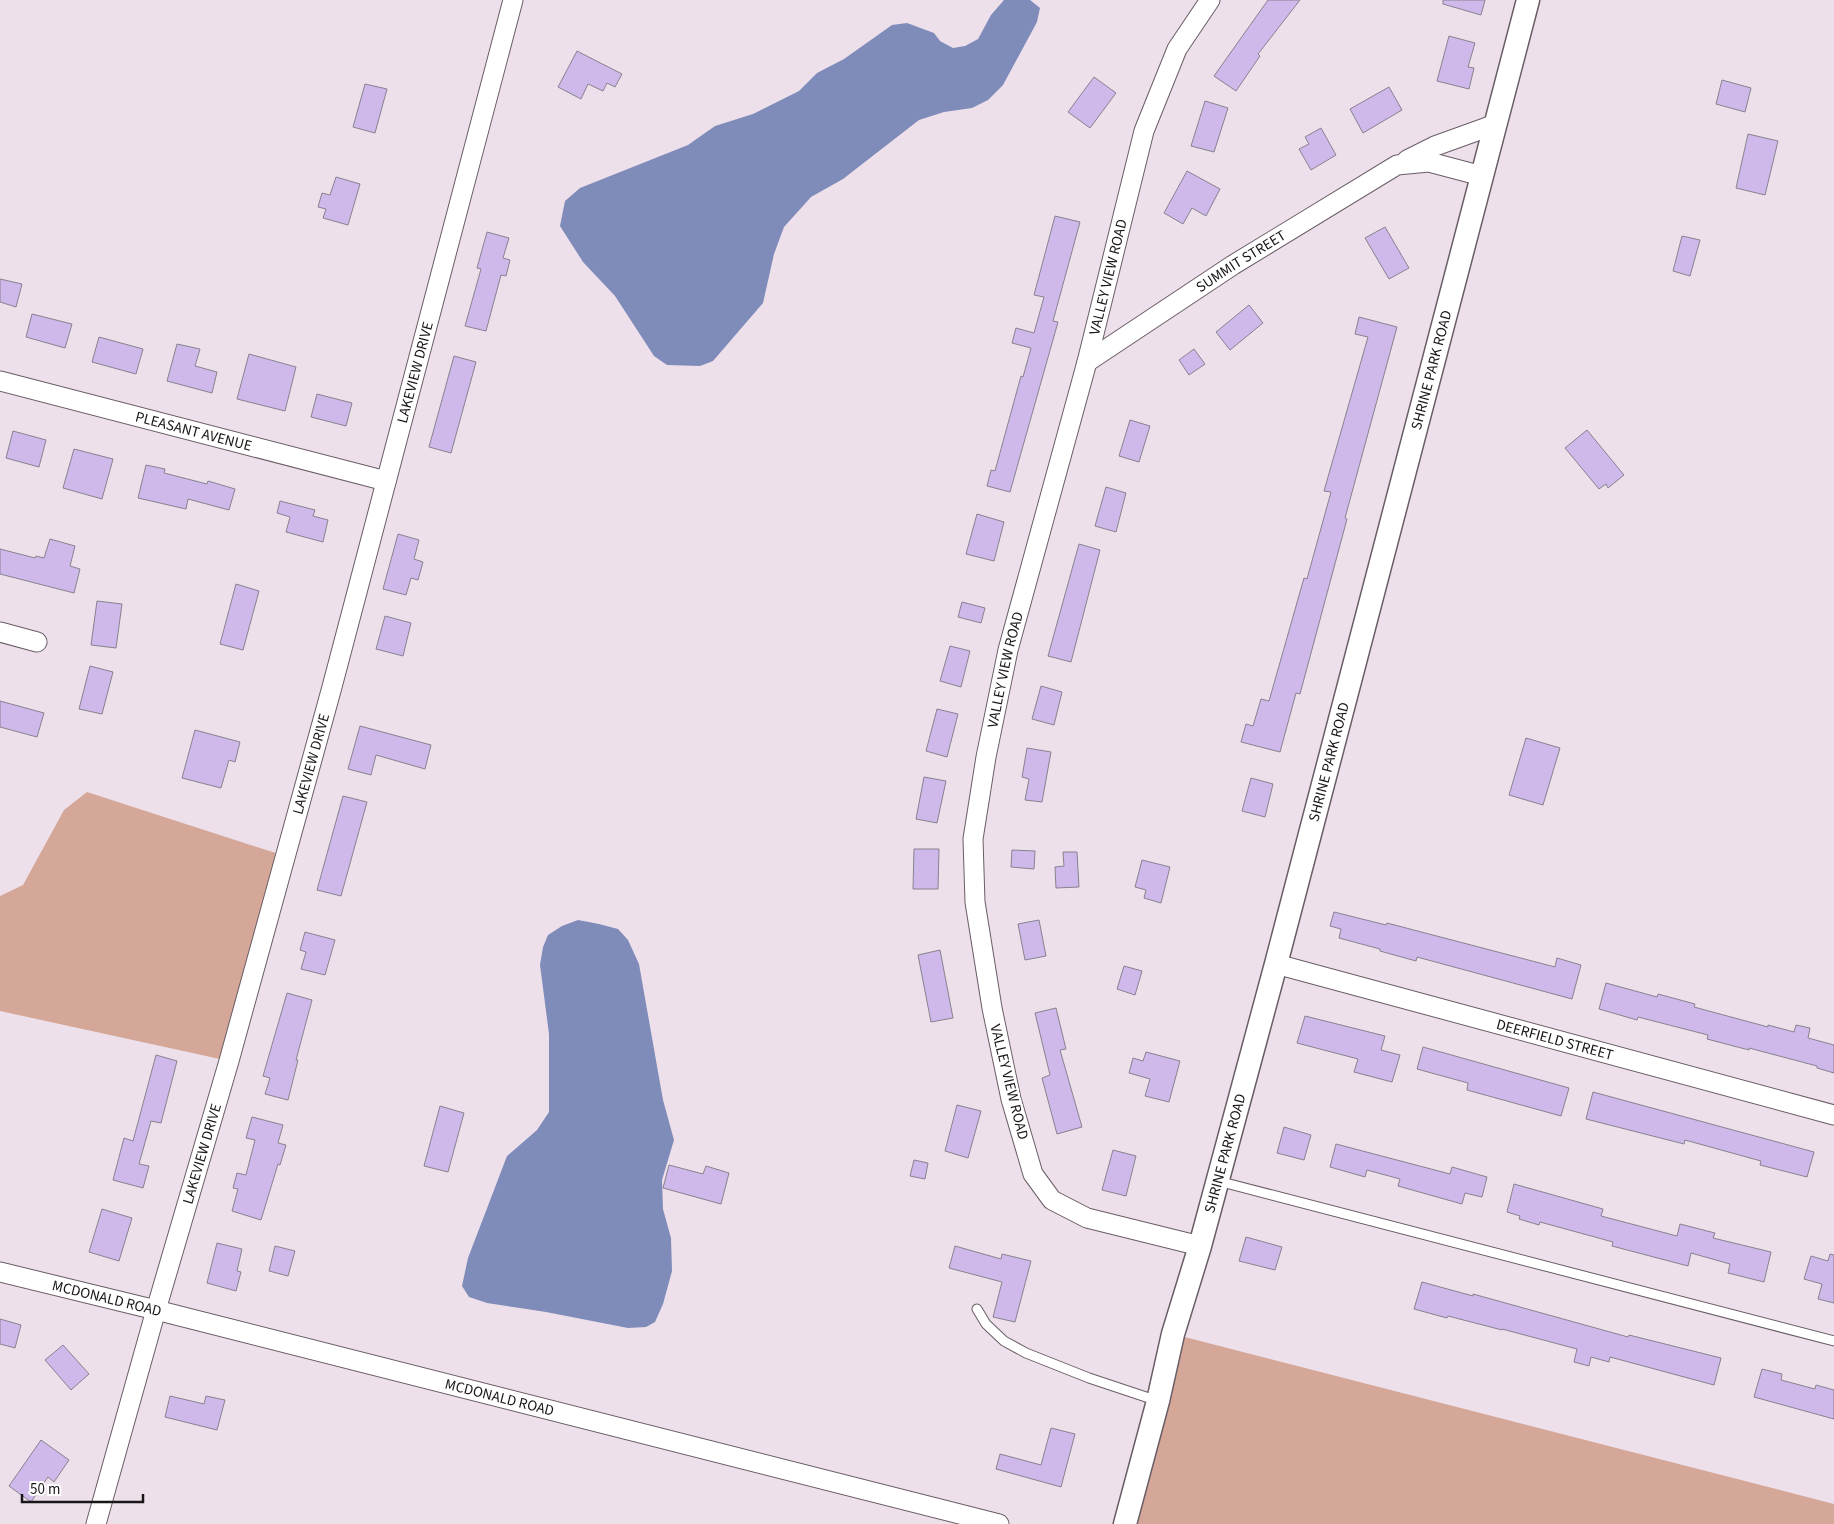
<svg xmlns="http://www.w3.org/2000/svg" width="1834" height="1524" font-family="'Source Sans 3',sans-serif">
<style>
.green{fill:#d4a798}
.water{fill:#7f8bb9}
.building{fill:#ceb9ea;stroke:#87828f}
.lines{fill:none;stroke-linecap:round;stroke-linejoin:round}
.service-casing{stroke:#695d66;stroke-width:11}
.minor-casing{stroke:#695d66;stroke-width:21}
.tertiary-casing{stroke:#695d66;stroke-width:25}
.service{stroke:#fff;stroke-width:9}
.minor{stroke:#fff;stroke-width:19}
.tertiary{stroke:#fff;stroke-width:22}
.labels{text-anchor:middle;dominant-baseline:central;stroke-width:4.5;stroke-linejoin:round;paint-order:stroke}
.street-label{font-size:15px;fill:#1a1519;stroke:#fff}
</style>
<rect width="100%" height="100%" fill="#eee0ea"/>
<g class="green">
<polygon points="87,792 285,856 229,1061 0,1011 0,896 23,885 64,810"/>
<polygon points="1173,1334 1834,1504 1834,1524 1125,1524"/>
</g>
<g class="water">
<polygon points="1004,0 1030,0 1040,8 1037,22 1003,85 988,100 972,108 944,112 919,120 843,179 811,197 784,227 774,254 763,303 713,361 700,366 667,365 654,356 615,296 583,262 560,226 565,201 580,188 688,145 715,126 753,114 799,91 817,73 844,59 892,25 907,23 934,33 940,41 953,48 965,46 978,39 991,15"/>
<polygon points="578,920 599,924 618,929 628,940 639,964 663,1100 674,1140 662,1180 663,1209 671,1238 672,1271 663,1304 655,1322 646,1327 628,1328 546,1312 487,1303 469,1297 462,1286 468,1258 507,1156 537,1130 549,1112 549,1034 540,965 543,947 548,935 562,926"/>
</g>
<g class="building">
<polygon points="1268,0 1300,0 1258,54 1260,56 1236,91 1214,76"/>
<polygon points="1443,0 1485,0 1481,15 1443,4"/>
<polygon points="1449,36 1475,43 1468,67 1474,68 1469,89 1437,81"/>
<polygon points="577,51 622,74 615,87 607,83 603,91 588,84 581,99 558,87"/>
<polygon points="1094,77 1116,93 1090,128 1068,112"/>
<polygon points="1722,80 1751,88 1745,112 1716,104"/>
<polygon points="365,84 387,89 375,133 353,127"/>
<polygon points="1389,87 1402,110 1363,133 1350,109"/>
<polygon points="1205,101 1228,108 1214,152 1191,146"/>
<polygon points="1321,128 1336,155 1311,170 1299,149 1309,144 1305,137"/>
<polygon points="1748,134 1778,141 1765,195 1736,188"/>
<polygon points="1187,171 1220,189 1206,216 1192,208 1183,224 1164,213"/>
<polygon points="336,177 360,184 348,225 323,218 326,209 318,207 322,193 330,195"/>
<polygon points="1055,216 1080,222 1053,321 1058,322 1010,492 987,486 991,470 995,471 1021,376 1023,377 1031,348 1012,343 1016,328 1034,333 1044,297 1034,295"/>
<polygon points="1385,227 1409,268 1389,279 1365,238"/>
<polygon points="487,232 509,238 503,258 510,260 506,276 501,275 486,331 465,326 481,269 477,268"/>
<polygon points="1682,236 1700,240 1690,276 1673,271"/>
<polygon points="0,279 22,284 16,307 0,302"/>
<polygon points="1249,305 1263,323 1230,350 1216,332"/>
<polygon points="32,314 72,324 65,348 26,337"/>
<polygon points="1359,317 1397,327 1345,518 1347,519 1300,694 1296,693 1280,752 1241,742 1246,724 1253,726 1261,699 1269,701 1304,578 1307,579 1331,492 1324,491 1368,337 1355,334"/>
<polygon points="99,337 143,349 136,374 92,362"/>
<polygon points="177,344 200,349 195,366 217,372 212,393 167,381"/>
<polygon points="1194,349 1205,364 1189,375 1179,360"/>
<polygon points="249,354 296,367 285,411 237,399"/>
<polygon points="454,356 476,362 451,453 429,447"/>
<polygon points="317,394 352,403 346,426 311,417"/>
<polygon points="1130,420 1150,426 1139,462 1119,456"/>
<polygon points="1587,430 1624,475 1608,488 1606,484 1599,489 1565,448"/>
<polygon points="13,431 46,440 39,467 6,458"/>
<polygon points="74,449 113,459 102,499 63,488"/>
<polygon points="146,465 165,469 164,473 207,484 208,481 235,489 229,510 188,499 186,509 138,498"/>
<polygon points="1106,487 1126,493 1116,532 1095,526"/>
<polygon points="280,501 315,510 313,516 328,520 323,542 286,532 290,517 277,513"/>
<polygon points="977,514 1004,522 994,561 966,554"/>
<polygon points="398,534 419,540 414,559 423,562 418,580 411,578 406,595 383,589"/>
<polygon points="50,539 75,546 70,566 80,569 74,593 0,574 0,549 35,558 36,556 44,558"/>
<polygon points="1079,544 1100,550 1071,662 1048,656"/>
<polygon points="236,584 259,591 243,650 220,644"/>
<polygon points="97,601 122,604 116,648 91,645"/>
<polygon points="962,602 985,608 981,623 958,617"/>
<polygon points="385,616 411,623 403,656 376,649"/>
<polygon points="950,646 970,651 961,687 940,681"/>
<polygon points="90,666 113,672 102,714 79,709"/>
<polygon points="1041,686 1062,692 1054,725 1032,719"/>
<polygon points="0,701 44,713 37,737 0,727"/>
<polygon points="937,709 958,714 947,757 926,751"/>
<polygon points="360,726 431,745 425,769 376,755 371,775 348,769"/>
<polygon points="195,730 240,742 235,762 229,760 221,788 182,778"/>
<polygon points="1526,738 1560,748 1543,805 1509,795"/>
<polygon points="1027,748 1051,752 1042,802 1025,800 1029,779 1022,777"/>
<polygon points="924,777 946,781 937,823 916,819"/>
<polygon points="1251,778 1273,784 1265,817 1242,811"/>
<polygon points="343,796 367,802 341,896 317,890"/>
<polygon points="914,849 939,849 938,889 913,889"/>
<polygon points="1012,850 1035,851 1034,869 1011,867"/>
<polygon points="1063,852 1077,852 1079,887 1056,888 1055,867 1064,866"/>
<polygon points="1142,860 1170,867 1161,903 1144,898 1146,890 1135,887"/>
<polygon points="1334,912 1386,925 1387,923 1555,967 1557,958 1581,965 1572,999 1417,957 1416,961 1380,951 1380,949 1339,938 1341,929 1330,926"/>
<polygon points="1039,920 1046,956 1025,960 1018,924"/>
<polygon points="305,932 335,940 325,975 301,969 306,952 300,950"/>
<polygon points="940,950 953,1018 931,1022 918,955"/>
<polygon points="1124,966 1142,971 1135,995 1117,989"/>
<polygon points="1606,983 1657,997 1658,994 1695,1004 1694,1007 1768,1027 1768,1025 1794,1032 1796,1025 1810,1028 1808,1038 1834,1045 1834,1073 1817,1068 1817,1066 1749,1048 1749,1050 1707,1039 1708,1035 1638,1017 1637,1020 1599,1009"/>
<polygon points="287,993 312,1000 296,1060 298,1060 288,1100 265,1094 270,1078 263,1076"/>
<polygon points="1056,1008 1066,1049 1060,1050 1082,1127 1057,1134 1042,1078 1050,1075 1035,1013"/>
<polygon points="1305,1016 1385,1036 1381,1050 1400,1055 1392,1082 1354,1072 1358,1059 1297,1043"/>
<polygon points="1423,1047 1569,1088 1561,1116 1467,1090 1468,1083 1417,1069"/>
<polygon points="1146,1052 1180,1061 1169,1102 1145,1096 1150,1079 1129,1073 1133,1058 1143,1061"/>
<polygon points="156,1055 177,1061 161,1123 151,1121 139,1164 149,1166 143,1188 113,1180 124,1138 133,1141"/>
<polygon points="1593,1092 1814,1152 1807,1177 1760,1165 1761,1161 1685,1140 1684,1144 1586,1119"/>
<polygon points="957,1105 981,1111 968,1158 945,1151"/>
<polygon points="440,1106 464,1113 448,1172 424,1166"/>
<polygon points="252,1117 283,1125 278,1143 286,1145 280,1165 278,1164 261,1220 232,1211 238,1189 233,1188 237,1173 246,1175 255,1140 246,1138"/>
<polygon points="1284,1127 1311,1135 1304,1160 1277,1153"/>
<polygon points="1336,1144 1450,1174 1452,1167 1487,1177 1482,1197 1465,1193 1462,1204 1398,1186 1400,1179 1367,1170 1365,1177 1330,1167"/>
<polygon points="1113,1150 1136,1156 1126,1196 1102,1190"/>
<polygon points="914,1160 928,1163 925,1179 910,1176"/>
<polygon points="669,1165 703,1174 706,1166 729,1173 721,1204 663,1188"/>
<polygon points="1514,1184 1603,1209 1601,1216 1677,1236 1680,1224 1715,1233 1713,1238 1771,1252 1764,1282 1728,1273 1730,1264 1691,1253 1688,1266 1612,1246 1613,1242 1540,1222 1539,1225 1519,1219 1520,1216 1507,1212"/>
<polygon points="102,1209 132,1218 119,1261 89,1252"/>
<polygon points="1246,1237 1282,1247 1275,1270 1239,1261"/>
<polygon points="217,1243 242,1249 237,1271 241,1272 236,1291 207,1283"/>
<polygon points="275,1246 295,1251 288,1276 269,1271"/>
<polygon points="955,1246 1001,1259 1002,1254 1031,1261 1015,1322 993,1317 1002,1282 949,1268"/>
<polygon points="1830,1254 1834,1255 1834,1303 1818,1299 1822,1284 1804,1279 1811,1256 1828,1261"/>
<polygon points="1422,1282 1473,1296 1473,1294 1628,1337 1629,1335 1721,1358 1714,1385 1610,1357 1609,1362 1591,1357 1589,1366 1574,1362 1577,1349 1502,1329 1502,1330 1448,1316 1447,1318 1414,1309"/>
<polygon points="0,1319 21,1325 15,1348 0,1344"/>
<polygon points="63,1345 89,1374 71,1390 45,1360"/>
<polygon points="1762,1369 1782,1374 1781,1380 1815,1389 1816,1385 1834,1390 1834,1419 1754,1397"/>
<polygon points="170,1396 204,1404 206,1396 225,1400 217,1430 165,1417"/>
<polygon points="1051,1428 1075,1434 1061,1487 996,1469 1000,1454 1041,1465"/>
<polygon points="41,1440 69,1460 54,1482 48,1477 31,1502 9,1486"/>
</g>
<g class="lines">
<g class="service-casing">
<g id="service">
<polyline points="1218,1181 1834,1341"/>
<polyline points="977,1309 986,1324 1004,1341 1026,1353 1089,1378 1158,1401"/>
</g>
</g>
<g class="minor-casing">
<g id="minor">
<polyline points="1407,160 1435,146 1496,124"/>
<path id="s1" d="M1087,362l146,-97 164,-100 32,-3 53,14"/>
<path id="s2" d="M0,381l386,100"/>
<polyline points="0,632 37,642"/>
<path id="s3" d="M1276,964l558,151"/>
<path id="s4" d="M1200,1246l-113,-28 -35,-18 -19,-26 -22,-75 -19,-91 -17,-106 -2,-63 13,-82 22,-107 79,-288 57,-231 33,-82 33,-49"/>
<path id="s5" d="M0,1272l156,38 843,214"/>
<path id="s6" d="M96,1524l60,-214 73,-249 103,-374 181,-687"/>
</g>
</g>
<g class="tertiary-casing">
<g id="tertiary">
<path id="s7" d="M1125,1524l33,-123 15,-67 27,-88 76,-282 252,-964"/>
</g>
</g>
<use href="#service" class="service"/>
<use href="#minor" class="minor"/>
<use href="#tertiary" class="tertiary"/>
</g>
<g class="labels">
<g class="street-label">
<text stroke="none"><textPath href="#s1" startOffset="184">SUMMIT STREET</textPath></text>
<text stroke="none"><textPath href="#s4" startOffset="1108">VALLEY VIEW ROAD</textPath></text>
<text stroke="none"><textPath href="#s7" startOffset="1194">SHRINE PARK ROAD</textPath></text>
<text stroke="none"><textPath href="#s6" startOffset="1195">LAKEVIEW DRIVE</textPath></text>
<text stroke="none"><textPath href="#s2" startOffset="200">PLEASANT AVENUE</textPath></text>
<text stroke="none"><textPath href="#s4" startOffset="702">VALLEY VIEW ROAD</textPath></text>
<text stroke="none"><textPath href="#s7" startOffset="789">SHRINE PARK ROAD</textPath></text>
<text stroke="none"><textPath href="#s6" startOffset="790">LAKEVIEW DRIVE</textPath></text>
<text stroke="none"><textPath href="#s3" startOffset="289">DEERFIELD STREET</textPath></text>
<text transform="translate(1009 1082) rotate(76)">VALLEY VIEW ROAD</text>
<text stroke="none"><textPath href="#s6" startOffset="385">LAKEVIEW DRIVE</textPath></text>
<text stroke="none"><textPath href="#s7" startOffset="384">SHRINE PARK ROAD</textPath></text>
<text stroke="none"><textPath href="#s5" startOffset="110">MCDONALD ROAD</textPath></text>
<text stroke="none"><textPath href="#s5" startOffset="515">MCDONALD ROAD</textPath></text>
</g>
</g>
<path d="M22 1494v8h121v-8" fill="none" stroke="#1a1519" stroke-width="2.5"/>
<text x="30" y="1494" font-size="15" fill="#1a1519" stroke="#ffffff" stroke-width="4" paint-order="stroke">50 m</text>
</svg>
